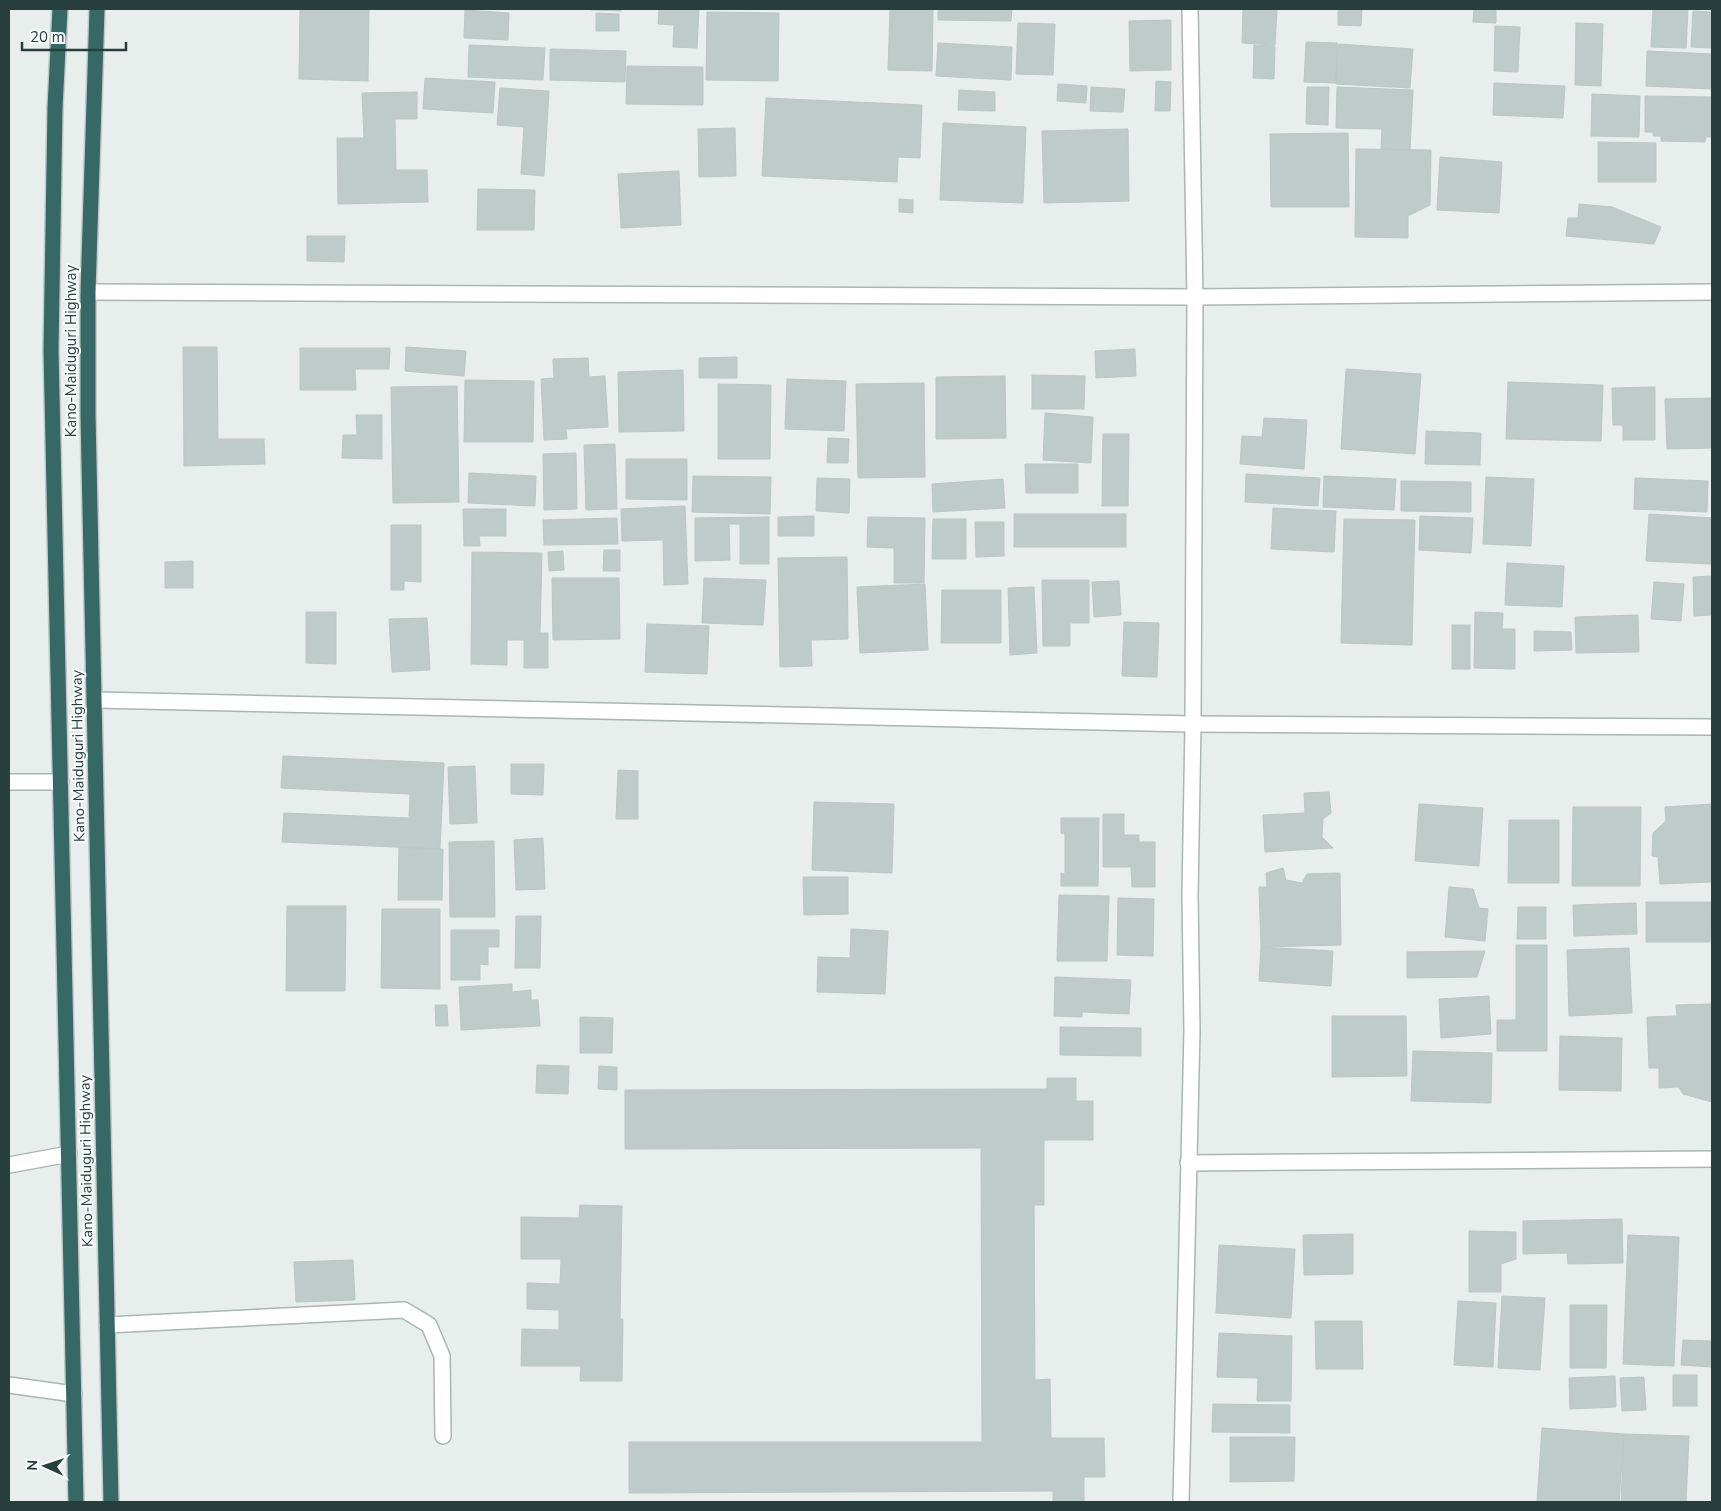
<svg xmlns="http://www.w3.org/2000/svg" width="1721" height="1511" font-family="'Nunito Sans',sans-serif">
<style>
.building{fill:#bfcbc8;stroke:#bac7c3}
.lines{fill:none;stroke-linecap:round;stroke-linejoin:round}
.minor-casing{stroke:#aab6b4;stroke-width:18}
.highway-casing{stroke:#c3c9c8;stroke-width:18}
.minor{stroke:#fff;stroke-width:15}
.highway{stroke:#366865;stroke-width:15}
.labels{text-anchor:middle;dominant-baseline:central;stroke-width:4;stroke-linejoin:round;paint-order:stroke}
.street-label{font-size:15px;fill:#273f3c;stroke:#f7faf9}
</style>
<rect width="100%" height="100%" fill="#e7eeec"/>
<g class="building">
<polygon points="300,9 369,9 368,81 299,79"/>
<polygon points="591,9 621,9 621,11 591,10"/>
<polygon points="659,9 699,9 697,48 673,47 674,25 658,24"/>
<polygon points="890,9 933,9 932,71 888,70"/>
<polygon points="938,9 1012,9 1011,21 938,20"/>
<polygon points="1243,9 1277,9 1275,45 1242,43"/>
<polygon points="1338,9 1362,9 1361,26 1338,25"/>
<polygon points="1474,9 1496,9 1496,23 1473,22"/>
<polygon points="1653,9 1688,9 1686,48 1651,47"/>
<polygon points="465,10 509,13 508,40 464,38"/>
<polygon points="1693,11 1712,12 1712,48 1691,47"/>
<polygon points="707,12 779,13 778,81 706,80"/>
<polygon points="596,13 619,14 619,31 596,31"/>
<polygon points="1171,20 1171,70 1130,71 1129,21"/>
<polygon points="1018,23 1055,24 1053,75 1016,74"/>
<polygon points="1576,23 1603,24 1601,86 1575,85"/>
<polygon points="1495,26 1520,27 1518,72 1494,71"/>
<polygon points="1306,42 1337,43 1336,83 1304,82"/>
<polygon points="938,43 1012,47 1011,80 936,76"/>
<polygon points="1338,44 1413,49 1410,88 1336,84"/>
<polygon points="469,45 545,48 543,80 468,77"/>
<polygon points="1254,45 1275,46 1274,79 1253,78"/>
<polygon points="550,49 626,51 625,82 550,80"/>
<polygon points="1647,51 1712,54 1712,89 1646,86"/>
<polygon points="627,66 703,67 703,105 626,104"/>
<polygon points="425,78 495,82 493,113 423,109"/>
<polygon points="1156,81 1171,82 1170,111 1155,111"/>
<polygon points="1494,83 1565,86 1563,118 1493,115"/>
<polygon points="1058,84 1087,86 1086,103 1057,101"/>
<polygon points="1091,87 1125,89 1123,112 1090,111"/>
<polygon points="1307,87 1329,87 1328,125 1306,124"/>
<polygon points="1337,87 1413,90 1410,150 1381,149 1382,129 1336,128"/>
<polygon points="500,88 549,91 544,176 521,174 524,127 497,125"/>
<polygon points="959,90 995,92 995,111 958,110"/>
<polygon points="417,92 417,119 395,119 396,170 427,170 428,202 338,204 337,138 364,138 362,93"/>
<polygon points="1592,94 1640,96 1639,137 1591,136"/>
<polygon points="1645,96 1712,97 1712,137 1706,137 1705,142 1661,141 1661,136 1653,136 1653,132 1645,132"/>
<polygon points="766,98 922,105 920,158 898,157 897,182 762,176"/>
<polygon points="943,123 1026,127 1023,203 940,200"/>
<polygon points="735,128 736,176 699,177 698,129"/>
<polygon points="1128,129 1129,201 1044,203 1042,131"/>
<polygon points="1348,133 1349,207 1271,207 1270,134"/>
<polygon points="1598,142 1656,143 1656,182 1598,182"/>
<polygon points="1356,149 1431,150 1430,205 1408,216 1408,238 1355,237"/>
<polygon points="1440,157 1502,162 1499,213 1437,210"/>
<polygon points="679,171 681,225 621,228 618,174"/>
<polygon points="478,189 535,190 534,230 477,230"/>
<polygon points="899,199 913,200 913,213 899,212"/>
<polygon points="1579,204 1612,207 1661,227 1654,244 1566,236 1568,218 1578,218"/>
<polygon points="307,236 345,236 344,262 307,261"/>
<polygon points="183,347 217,347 218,439 264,439 265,464 184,466"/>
<polygon points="406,347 466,351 464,376 405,371"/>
<polygon points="300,348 390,348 389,369 355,369 356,390 300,390"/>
<polygon points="1135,349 1136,376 1096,378 1095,351"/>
<polygon points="737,357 737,378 699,378 699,358"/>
<polygon points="588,358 589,377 605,376 608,427 566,429 567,439 544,440 541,379 554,378 553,359"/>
<polygon points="1346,369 1421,374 1415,454 1341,449"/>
<polygon points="683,370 684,431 619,432 618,372"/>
<polygon points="1032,375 1085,376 1084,409 1032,409"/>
<polygon points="1005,376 1006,438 936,439 936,377"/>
<polygon points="787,379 846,381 844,431 785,429"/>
<polygon points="465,380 534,381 533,442 464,442"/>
<polygon points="1508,382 1603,385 1601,441 1506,439"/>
<polygon points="924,383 925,477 858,478 856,384"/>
<polygon points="718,384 771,385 770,459 718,459"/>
<polygon points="457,386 459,502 393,503 391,387"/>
<polygon points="1655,387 1655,440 1623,440 1623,425 1613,425 1612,388"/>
<polygon points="1712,398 1712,448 1667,449 1665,399"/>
<polygon points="1045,413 1093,417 1091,463 1043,460"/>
<polygon points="356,415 382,415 382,459 342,458 343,435 357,435"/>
<polygon points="1264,418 1307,420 1304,469 1240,464 1242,436 1262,437"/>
<polygon points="1426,431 1481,433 1480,465 1425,464"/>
<polygon points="1103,434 1129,434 1128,506 1102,506"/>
<polygon points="828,438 849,439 848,463 827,463"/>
<polygon points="615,444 617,509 586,510 584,445"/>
<polygon points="576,453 577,509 544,510 543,454"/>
<polygon points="626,459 687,459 687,500 626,499"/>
<polygon points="1025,464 1078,464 1078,493 1026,493"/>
<polygon points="469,473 536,476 535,506 468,503"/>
<polygon points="1246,474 1320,478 1318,506 1245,502"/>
<polygon points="693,476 771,477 770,514 692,512"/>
<polygon points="1324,476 1396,479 1394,510 1323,507"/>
<polygon points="1486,477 1534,479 1531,546 1483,544"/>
<polygon points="817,478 850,479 849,513 816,511"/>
<polygon points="1635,478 1708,481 1707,512 1634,509"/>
<polygon points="1003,479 1005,508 933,512 932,484"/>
<polygon points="1401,481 1471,482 1471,512 1401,511"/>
<polygon points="685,506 688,584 664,585 663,540 622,541 621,509"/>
<polygon points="1273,508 1336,511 1334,552 1271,549"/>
<polygon points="463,509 506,509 506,536 479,536 480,546 464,546"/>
<rect x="1014" y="514" width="112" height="33"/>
<polygon points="1649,514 1712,518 1712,564 1646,561"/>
<polygon points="814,516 814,536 778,536 778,517"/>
<polygon points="1420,516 1473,518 1471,553 1419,550"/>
<polygon points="769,517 769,564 740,564 740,524 729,524 730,560 695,561 695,518"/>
<polygon points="868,517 925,518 924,583 894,583 894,548 867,547"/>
<polygon points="617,518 618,544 544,545 543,520"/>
<polygon points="933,519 966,519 966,559 932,559"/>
<polygon points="1344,519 1415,520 1412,645 1341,643"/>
<polygon points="975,522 1004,522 1004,556 976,557"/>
<polygon points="391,525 421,525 421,582 404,581 404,590 391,590"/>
<polygon points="604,550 620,550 620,571 603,571"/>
<polygon points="563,551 564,570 549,571 548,552"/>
<polygon points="472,552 542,553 540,633 548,633 548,668 524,668 524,640 507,640 507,665 471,664"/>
<polygon points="847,557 848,639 811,640 812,666 780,667 778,558"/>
<polygon points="193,561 193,588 165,588 165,562"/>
<polygon points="1507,563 1564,566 1562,607 1505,605"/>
<polygon points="1712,576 1712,615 1694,616 1693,577"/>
<polygon points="552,578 619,578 620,639 553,640"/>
<polygon points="704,578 766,580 763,625 702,623"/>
<polygon points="1042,580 1089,580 1089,623 1070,623 1070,646 1043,646"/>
<polygon points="1119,581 1121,615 1094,617 1092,582"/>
<polygon points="1654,582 1684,584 1681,621 1651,619"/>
<polygon points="925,584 928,650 860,653 857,587"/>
<polygon points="1034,587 1037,653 1010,655 1008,588"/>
<polygon points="942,590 1001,590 1001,643 941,643"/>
<polygon points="306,612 336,612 336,664 306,663"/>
<polygon points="1475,612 1503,613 1502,629 1515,629 1515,669 1474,668"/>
<polygon points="1638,615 1639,652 1576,653 1575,617"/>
<polygon points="427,618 430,670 392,672 389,619"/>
<polygon points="1124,622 1159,623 1157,677 1122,676"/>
<polygon points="647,624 709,626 707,674 645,672"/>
<rect x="1452" y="625" width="18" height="44"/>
<polygon points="1534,631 1571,632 1572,650 1534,651"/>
<polygon points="283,756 444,763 440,849 282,842 284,813 409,818 410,794 281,788"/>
<polygon points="511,764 544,764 543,795 511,794"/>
<polygon points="475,766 477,823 450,824 448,767"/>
<polygon points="618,770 638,771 638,819 616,819"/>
<polygon points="1329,792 1331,813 1323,819 1322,837 1333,848 1265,852 1263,815 1305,813 1304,793"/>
<polygon points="814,802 894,804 892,873 812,870"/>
<polygon points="1419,804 1483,808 1479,866 1415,861"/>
<polygon points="1712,804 1712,882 1660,884 1658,857 1652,856 1653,833 1666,821 1665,807"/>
<polygon points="1573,807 1641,807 1640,886 1572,886"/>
<polygon points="1103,814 1124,814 1124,835 1139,835 1139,842 1155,842 1155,887 1132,887 1131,867 1103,867"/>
<polygon points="1061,818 1099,818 1098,886 1061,886 1061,873 1065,874 1065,834 1061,833"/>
<polygon points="1509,820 1559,820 1559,883 1508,883"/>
<polygon points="543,838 545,889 516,890 514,840"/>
<polygon points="494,841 495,917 450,917 449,842"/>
<polygon points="399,848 443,849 442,900 398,900"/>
<polygon points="1283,868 1286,880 1302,883 1307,874 1340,873 1341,945 1261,947 1259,887 1267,887 1266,873"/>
<polygon points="803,877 848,877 848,914 804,915"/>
<polygon points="1449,887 1473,889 1479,908 1488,909 1485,941 1445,937"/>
<polygon points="1059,895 1109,896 1107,961 1057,961"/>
<polygon points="1118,898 1154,899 1153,956 1117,955"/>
<polygon points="1646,902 1711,902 1710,942 1646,942"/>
<polygon points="1636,903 1637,934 1574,936 1573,905"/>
<polygon points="287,906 346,906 345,991 286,991"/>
<polygon points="1518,907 1546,907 1546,939 1517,939"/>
<polygon points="382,909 440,909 440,989 381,988"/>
<polygon points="516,916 541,916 540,968 515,968"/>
<polygon points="851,929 888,931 885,994 817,992 818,957 850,958"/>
<polygon points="451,930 499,930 499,947 488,947 488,965 480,964 480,980 451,980"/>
<polygon points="1516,945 1547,945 1547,1051 1497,1051 1497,1020 1516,1020"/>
<polygon points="1261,947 1333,951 1331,986 1259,981"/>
<polygon points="1629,948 1632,1013 1569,1016 1567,950"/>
<polygon points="1485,951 1477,977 1407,978 1407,952"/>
<polygon points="1055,977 1131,980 1129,1014 1082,1012 1082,1017 1054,1016"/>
<polygon points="512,984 512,992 531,990 531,1000 538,1000 540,1026 461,1030 459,987"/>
<polygon points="1489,996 1491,1034 1441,1038 1439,999"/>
<polygon points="1712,1004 1712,1102 1683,1094 1679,1087 1659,1088 1659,1068 1649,1068 1647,1017 1677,1016 1676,1005"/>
<polygon points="435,1005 447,1005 448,1026 436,1026"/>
<polygon points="1332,1016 1406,1016 1407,1076 1332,1077"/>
<polygon points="580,1017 613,1018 612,1053 580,1053"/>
<polygon points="1060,1027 1141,1028 1141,1056 1060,1055"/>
<polygon points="1560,1036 1622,1038 1621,1091 1559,1090"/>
<polygon points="1413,1051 1492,1053 1491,1103 1411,1101"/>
<polygon points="537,1065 569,1066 568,1094 536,1093"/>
<polygon points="599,1066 617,1067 617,1090 598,1089"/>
<polygon points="1047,1078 1076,1078 1076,1101 1093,1101 1093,1140 1044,1140 1044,1205 1034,1205 1035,1380 1050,1379 1051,1438 1104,1438 1105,1477 1084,1477 1084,1502 1053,1502 1053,1491 629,1493 629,1442 982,1442 981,1148 625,1149 625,1090 1047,1089"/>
<polygon points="580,1205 622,1206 620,1319 623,1319 622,1381 580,1381 581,1366 521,1366 522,1329 559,1330 559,1310 527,1309 527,1283 560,1284 561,1259 521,1259 521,1217 579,1218"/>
<polygon points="1622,1219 1623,1263 1568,1264 1567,1253 1523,1254 1523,1221"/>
<polygon points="1469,1231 1516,1232 1516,1259 1501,1264 1501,1292 1469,1292"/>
<polygon points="1353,1234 1353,1274 1304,1275 1303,1235"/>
<polygon points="1628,1235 1679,1237 1674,1366 1623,1364"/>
<polygon points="1219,1245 1295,1249 1291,1318 1216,1313"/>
<polygon points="353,1260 355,1300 296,1302 294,1262"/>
<polygon points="1502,1296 1545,1298 1540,1370 1498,1368"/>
<polygon points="1458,1301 1496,1303 1493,1367 1454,1365"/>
<polygon points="1570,1305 1607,1305 1606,1368 1570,1368"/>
<polygon points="1315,1321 1362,1321 1363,1369 1316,1369"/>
<polygon points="1219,1333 1292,1336 1291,1401 1257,1401 1258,1378 1217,1377"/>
<polygon points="1683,1340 1712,1341 1712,1367 1681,1365"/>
<rect x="1673" y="1375" width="24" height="31"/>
<polygon points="1615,1376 1616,1407 1570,1409 1569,1378"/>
<polygon points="1644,1377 1646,1410 1622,1411 1620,1378"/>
<polygon points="1213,1404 1290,1405 1290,1433 1212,1432"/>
<polygon points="1542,1428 1624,1434 1619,1502 1537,1502"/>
<polygon points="1624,1434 1689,1436 1686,1502 1621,1502"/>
<polygon points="1230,1437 1295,1437 1294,1481 1230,1482"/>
</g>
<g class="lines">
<g class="minor-casing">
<g id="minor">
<polyline points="88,292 1195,297 1712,292"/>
<polyline points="95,700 1193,724 1712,727"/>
<polyline points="9,782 61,782"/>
<polyline points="1188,1163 1712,1159"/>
<polyline points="9,1165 69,1154"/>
<polyline points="107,1325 404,1310 429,1325 442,1356 443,1436"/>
<polyline points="9,1385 74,1394"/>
<polyline points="1181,1502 1192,1031 1190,895 1193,724 1195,297 1190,9"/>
</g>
</g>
<g class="highway-casing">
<g id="highway">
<polyline points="60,9 55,108 51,350 76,1502"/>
<polyline points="97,9 88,292 88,415 111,1502"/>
</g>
</g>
<use href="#minor" class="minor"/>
<use href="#highway" class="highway"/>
</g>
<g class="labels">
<g class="street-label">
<text transform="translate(71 351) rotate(-90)">Kano-Maiduguri Highway</text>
<text transform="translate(78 756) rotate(-91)">Kano-Maiduguri Highway</text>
<text transform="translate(86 1161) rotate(-91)">Kano-Maiduguri Highway</text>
</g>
</g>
<rect width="1721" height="1511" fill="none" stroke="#273f3c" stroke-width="20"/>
<g transform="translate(45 1466) rotate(273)" stroke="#f7faf9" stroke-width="4" paint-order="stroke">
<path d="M0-4L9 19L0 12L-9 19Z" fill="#273f3c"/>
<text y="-8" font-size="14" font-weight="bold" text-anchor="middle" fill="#273f3c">N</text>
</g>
<path d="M22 42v8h104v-8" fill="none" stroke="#273f3c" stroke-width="2.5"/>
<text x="30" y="42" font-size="15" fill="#273f3c" stroke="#f7faf9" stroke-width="4" paint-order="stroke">20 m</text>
</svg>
